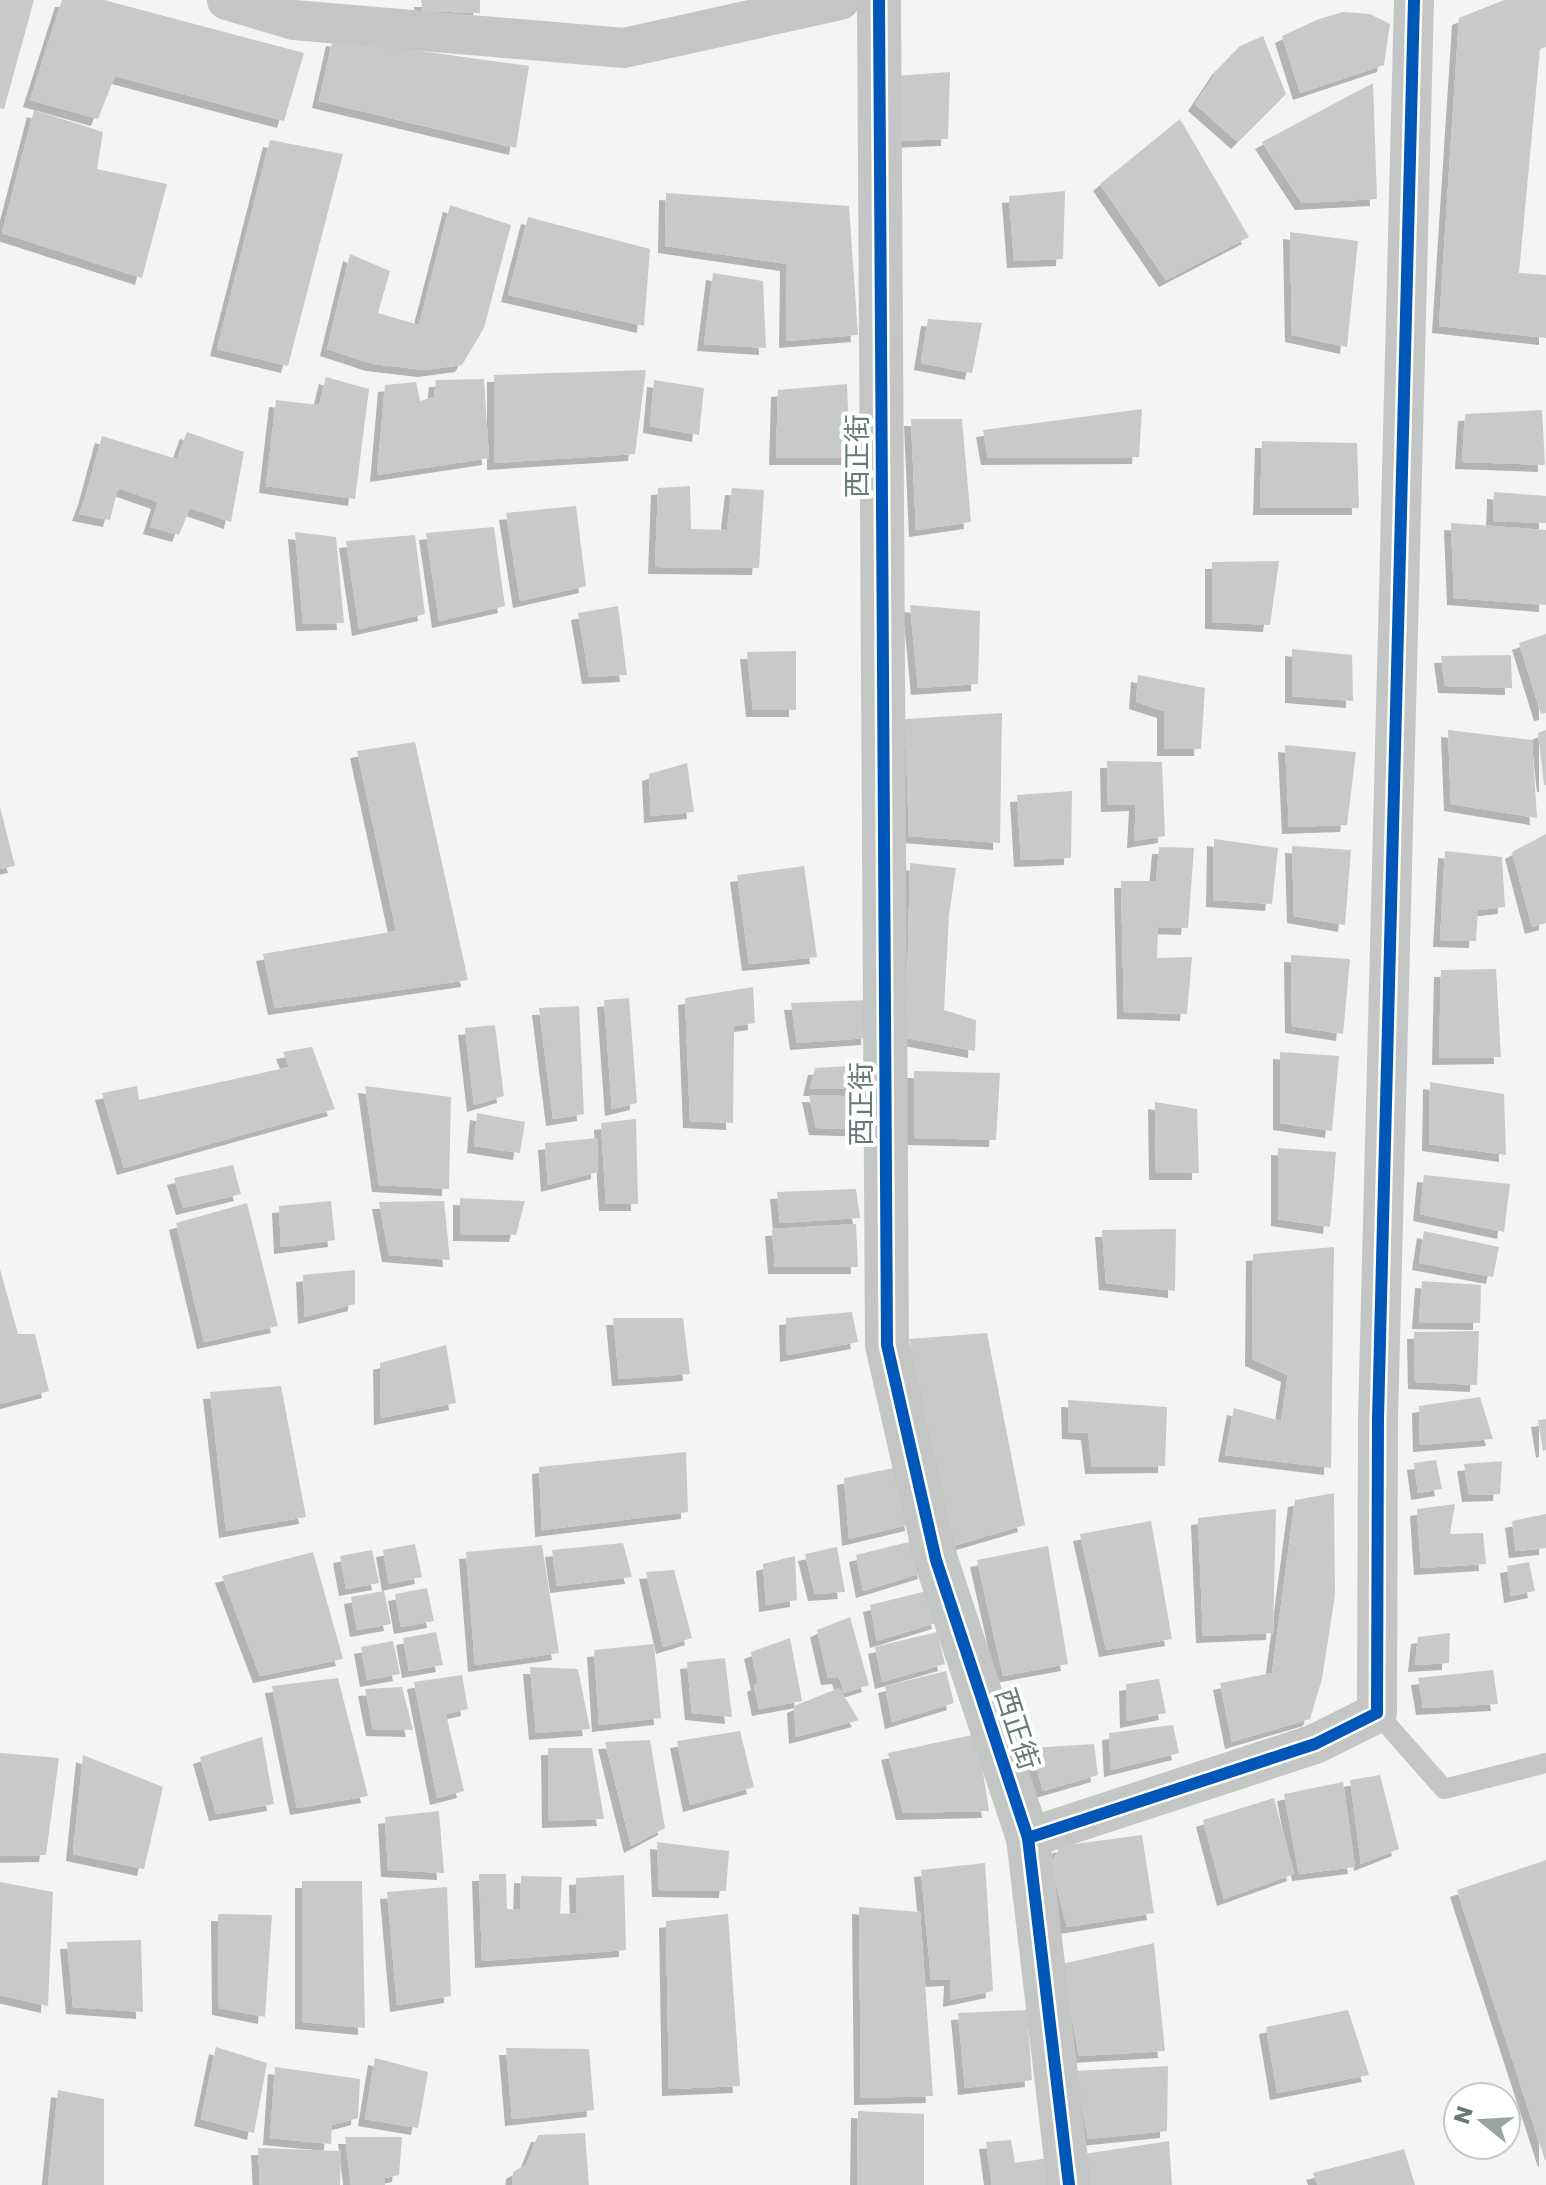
<svg xmlns="http://www.w3.org/2000/svg" width="1546" height="2185" font-family="Poppins,'Noto Sans SC',sans-serif">
<style>
.building{fill:#c8cac9;filter:url(#shadow)}
.lines{fill:none;stroke-linecap:round;stroke-linejoin:round}
.service{stroke:#c4c5c5;stroke-width:20}
.minor{stroke:#c4c5c5;stroke-width:40}
.tertiary{stroke:#c4c5c5;stroke-width:44}
.cycleway-casing{stroke:#fff;stroke-width:17}
.cycleway{stroke:#0057b8;stroke-width:12}
.labels{text-anchor:middle;dominant-baseline:central;stroke-width:8;stroke-linejoin:round;paint-order:stroke}
.street-label{font-size:28px;fill:#647b77;stroke:#fff}
</style>
<defs>
<filter id="shadow"><feDropShadow dx="-7" dy="7" stdDeviation="0" flood-color="#0004"/></filter>
</defs>
<rect width="100%" height="100%" fill="#f5f4f4"/>
<g class="building">
<polygon points="0,0 34,0 4,109 0,108"/>
<polygon points="62,0 104,0 304,53 284,121 115,76 98,119 30,100"/>
<polygon points="421,0 480,0 480,13 423,11"/>
<polygon points="1504,0 1546,0 1546,47 1540,49 1519,273 1546,275 1546,338 1439,326 1459,18"/>
<polygon points="1343,12 1370,14 1390,24 1384,65 1300,93 1282,36 1319,19"/>
<polygon points="1263,36 1286,94 1238,142 1195,104 1219,68 1240,46"/>
<polygon points="333,39 529,66 516,148 319,101"/>
<polygon points="950,72 948,139 898,141 894,76"/>
<polygon points="1373,83 1377,199 1302,203 1262,142"/>
<polygon points="34,110 103,132 97,169 167,184 142,278 2,233"/>
<polygon points="1180,119 1249,237 1166,280 1100,184"/>
<polygon points="270,140 343,154 288,366 217,349"/>
<polygon points="1065,191 1063,259 1014,261 1009,196"/>
<polygon points="666,193 849,206 858,335 786,341 787,264 665,246"/>
<polygon points="450,205 511,225 484,328 462,365 425,370 373,364 327,349 350,254 390,271 378,313 419,325"/>
<polygon points="528,217 650,249 644,326 508,295"/>
<polygon points="1290,232 1358,241 1347,347 1292,335"/>
<polygon points="713,273 763,281 766,348 704,344"/>
<polygon points="928,319 982,323 972,373 921,363"/>
<polygon points="646,370 635,454 494,463 494,375"/>
<polygon points="326,377 369,389 355,499 266,486 276,400 319,405"/>
<polygon points="484,379 489,458 377,475 385,385 416,382 420,401 434,397 436,380"/>
<polygon points="654,380 704,388 699,435 650,426"/>
<polygon points="847,384 850,458 776,458 778,390"/>
<polygon points="1142,409 1139,457 988,458 983,430"/>
<polygon points="1542,410 1545,465 1462,462 1465,414"/>
<polygon points="911,419 962,419 971,522 916,530"/>
<polygon points="187,432 244,452 231,522 190,508 179,535 150,527 158,502 118,488 110,520 79,514 85,498 102,436 177,459"/>
<polygon points="1262,441 1357,443 1359,508 1260,508"/>
<polygon points="690,486 691,529 727,530 732,488 764,490 759,568 655,567 658,488"/>
<polygon points="1494,492 1546,496 1546,523 1493,521"/>
<polygon points="576,506 586,586 520,601 506,513"/>
<polygon points="1451,523 1546,530 1546,605 1454,598"/>
<polygon points="494,527 505,606 439,621 426,533"/>
<polygon points="295,532 336,537 344,623 303,624"/>
<polygon points="415,535 425,614 359,629 346,541"/>
<polygon points="1279,561 1270,625 1212,622 1212,562"/>
<polygon points="910,605 980,611 978,684 918,688"/>
<polygon points="618,606 627,675 589,677 578,613"/>
<polygon points="1546,634 1546,713 1541,714 1519,643"/>
<polygon points="1292,649 1352,655 1353,701 1292,696"/>
<polygon points="796,651 796,710 753,710 747,652"/>
<polygon points="1511,655 1512,688 1445,686 1441,656"/>
<polygon points="1138,675 1205,688 1201,749 1164,749 1164,711 1136,702"/>
<polygon points="1002,713 1000,843 909,836 905,719"/>
<polygon points="1448,730 1532,740 1537,818 1451,804"/>
<polygon points="1546,730 1546,785 1544,785 1538,733"/>
<polygon points="415,742 468,980 275,1008 263,954 396,931 357,751"/>
<polygon points="1285,745 1356,752 1347,825 1289,827"/>
<polygon points="1107,761 1162,762 1165,836 1134,841 1136,804 1108,805"/>
<polygon points="687,763 694,812 651,816 649,774"/>
<polygon points="1072,791 1071,858 1021,860 1017,795"/>
<polygon points="0,807 15,866 0,869"/>
<polygon points="1546,834 1546,923 1532,927 1512,852"/>
<polygon points="1214,839 1278,848 1272,904 1213,900"/>
<polygon points="1292,846 1351,850 1345,925 1294,916"/>
<polygon points="1159,847 1194,848 1188,928 1158,927 1157,958 1192,957 1187,1014 1124,1012 1121,881 1156,881"/>
<polygon points="1445,851 1502,857 1505,907 1478,910 1476,941 1440,940"/>
<polygon points="910,863 956,868 949,915 944,1010 976,1020 975,1051 906,1038"/>
<polygon points="804,866 817,957 749,964 737,875"/>
<polygon points="1291,955 1350,959 1343,1034 1292,1026"/>
<polygon points="1496,969 1501,1057 1439,1058 1441,970"/>
<polygon points="753,987 755,1023 734,1026 733,1123 690,1121 685,998"/>
<polygon points="629,998 637,1103 612,1109 604,1000"/>
<polygon points="869,1000 868,1038 797,1043 791,1003"/>
<polygon points="579,1006 584,1114 553,1119 539,1008"/>
<polygon points="495,1025 504,1096 474,1105 465,1028"/>
<polygon points="312,1047 335,1109 124,1168 102,1093 137,1086 139,1100 289,1067 283,1052"/>
<polygon points="1280,1052 1339,1056 1332,1131 1280,1123"/>
<polygon points="864,1065 869,1089 810,1089 815,1068"/>
<polygon points="914,1071 1000,1073 996,1140 914,1138"/>
<polygon points="1430,1082 1504,1094 1506,1155 1429,1144"/>
<polygon points="365,1086 451,1097 449,1189 379,1185"/>
<polygon points="809,1095 875,1097 876,1130 816,1128"/>
<polygon points="1155,1102 1197,1109 1199,1173 1156,1173"/>
<polygon points="477,1113 525,1122 520,1153 474,1146"/>
<polygon points="636,1119 638,1204 606,1204 601,1123"/>
<polygon points="597,1138 598,1172 548,1185 545,1143"/>
<polygon points="1278,1148 1336,1152 1330,1227 1278,1219"/>
<polygon points="233,1165 241,1194 183,1208 174,1178"/>
<polygon points="1424,1175 1510,1184 1504,1232 1420,1214"/>
<polygon points="856,1189 860,1218 780,1223 777,1192"/>
<polygon points="460,1198 525,1201 516,1235 460,1234"/>
<polygon points="331,1201 335,1240 281,1247 279,1206"/>
<polygon points="444,1201 450,1260 389,1255 379,1202"/>
<polygon points="247,1203 278,1326 204,1342 176,1223"/>
<polygon points="856,1224 858,1267 775,1267 772,1229"/>
<polygon points="1176,1229 1175,1291 1106,1283 1102,1230"/>
<polygon points="1424,1231 1499,1247 1493,1277 1419,1263"/>
<polygon points="1334,1247 1331,1468 1225,1455 1234,1408 1281,1421 1288,1375 1252,1359 1253,1254"/>
<polygon points="0,1269 18,1334 35,1334 49,1391 0,1404"/>
<polygon points="355,1270 355,1304 305,1317 303,1275"/>
<polygon points="1422,1281 1481,1285 1480,1323 1419,1322"/>
<polygon points="852,1312 858,1342 787,1355 786,1318"/>
<polygon points="613,1318 683,1318 690,1374 619,1379"/>
<polygon points="1479,1331 1477,1385 1415,1382 1414,1332"/>
<polygon points="987,1333 1025,1525 950,1547 909,1339"/>
<polygon points="446,1345 456,1403 381,1418 380,1363"/>
<polygon points="281,1386 306,1517 226,1531 210,1392"/>
<polygon points="1480,1397 1493,1439 1420,1445 1419,1406"/>
<polygon points="1068,1400 1167,1407 1165,1466 1092,1467 1088,1433 1069,1432"/>
<polygon points="1546,1419 1546,1450 1543,1451 1538,1420"/>
<polygon points="686,1452 688,1512 542,1530 539,1467"/>
<polygon points="1436,1460 1442,1489 1418,1493 1414,1463"/>
<polygon points="1502,1461 1500,1494 1469,1495 1464,1464"/>
<polygon points="904,1466 912,1524 849,1539 844,1478"/>
<polygon points="1334,1493 1335,1595 1322,1679 1310,1719 1232,1742 1220,1683 1272,1673 1295,1500"/>
<polygon points="1455,1504 1450,1534 1483,1533 1486,1564 1421,1568 1417,1509"/>
<polygon points="1276,1509 1273,1633 1203,1636 1198,1518"/>
<polygon points="1546,1514 1546,1548 1516,1551 1512,1521"/>
<polygon points="1151,1521 1172,1639 1106,1650 1080,1534"/>
<polygon points="917,1540 925,1572 863,1591 856,1555"/>
<polygon points="623,1543 632,1577 557,1586 552,1550"/>
<polygon points="415,1544 422,1577 389,1584 383,1550"/>
<polygon points="542,1545 559,1653 475,1665 466,1552"/>
<polygon points="1048,1546 1068,1664 1003,1676 977,1560"/>
<polygon points="837,1547 845,1592 815,1594 805,1554"/>
<polygon points="372,1550 379,1583 346,1589 340,1556"/>
<polygon points="313,1552 343,1659 260,1676 222,1576"/>
<polygon points="795,1556 797,1600 766,1605 763,1564"/>
<polygon points="1529,1562 1535,1591 1511,1596 1507,1566"/>
<polygon points="674,1570 692,1638 663,1647 646,1572"/>
<polygon points="427,1588 434,1621 401,1627 395,1594"/>
<polygon points="931,1590 939,1622 877,1641 870,1605"/>
<polygon points="384,1591 391,1624 357,1630 351,1597"/>
<polygon points="850,1617 869,1685 844,1693 839,1677 828,1678 817,1630"/>
<polygon points="436,1632 443,1665 409,1671 403,1638"/>
<polygon points="937,1632 945,1664 882,1682 875,1647"/>
<polygon points="1450,1633 1449,1663 1415,1665 1418,1637"/>
<polygon points="790,1638 802,1701 759,1709 754,1685 758,1683 751,1652"/>
<polygon points="393,1641 400,1674 367,1680 361,1647"/>
<polygon points="654,1644 661,1718 599,1725 594,1650"/>
<polygon points="725,1658 732,1717 692,1713 687,1662"/>
<polygon points="530,1667 578,1669 590,1729 536,1733"/>
<polygon points="1493,1670 1498,1704 1423,1708 1418,1678"/>
<polygon points="946,1671 954,1703 892,1722 885,1686"/>
<polygon points="462,1675 468,1709 446,1714 464,1791 437,1798 414,1682"/>
<polygon points="338,1678 368,1796 297,1808 272,1686"/>
<polygon points="1159,1679 1166,1713 1127,1721 1126,1684"/>
<polygon points="402,1687 413,1730 373,1729 365,1689"/>
<polygon points="839,1688 859,1720 796,1737 794,1706"/>
<polygon points="1173,1725 1179,1753 1111,1770 1109,1733"/>
<polygon points="740,1731 754,1787 690,1805 677,1741"/>
<polygon points="977,1734 989,1811 903,1813 888,1753"/>
<polygon points="262,1737 274,1804 216,1814 200,1757"/>
<polygon points="650,1740 665,1828 631,1846 605,1742"/>
<polygon points="1094,1744 1098,1775 1043,1791 1031,1748"/>
<polygon points="548,1748 592,1748 604,1819 549,1821"/>
<polygon points="0,1753 59,1758 46,1855 0,1856"/>
<polygon points="83,1755 163,1787 144,1869 73,1854"/>
<polygon points="1380,1775 1399,1849 1361,1864 1350,1780"/>
<polygon points="1343,1782 1355,1867 1299,1874 1284,1794"/>
<polygon points="1274,1798 1294,1874 1224,1899 1203,1820"/>
<polygon points="439,1811 444,1873 388,1870 385,1817"/>
<polygon points="1142,1835 1154,1913 1067,1927 1051,1865 1060,1846"/>
<polygon points="657,1842 729,1851 726,1891 659,1890"/>
<polygon points="1546,1860 1546,2160 1545,2160 1457,1890"/>
<polygon points="985,1863 993,1991 950,2000 951,1979 931,1980 921,1870"/>
<polygon points="479,1874 506,1874 507,1909 520,1910 521,1876 562,1877 560,1914 577,1913 576,1878 624,1875 626,1950 482,1961"/>
<polygon points="302,1881 362,1881 365,2028 302,2022"/>
<polygon points="0,1882 53,1892 48,2006 0,1995"/>
<polygon points="447,1887 451,1996 397,2005 387,1892"/>
<polygon points="859,1907 920,1912 933,2096 861,2098"/>
<polygon points="218,1914 272,1915 265,2017 219,2008"/>
<polygon points="728,1914 740,2086 669,2089 666,1921"/>
<polygon points="141,1940 143,2012 73,2007 67,1942"/>
<polygon points="1154,1943 1165,2051 1079,2056 1062,1964"/>
<polygon points="1027,2010 1032,2080 965,2088 958,2013"/>
<polygon points="1348,2010 1369,2075 1277,2093 1266,2027"/>
<polygon points="216,2047 267,2063 254,2133 201,2119"/>
<polygon points="506,2048 589,2049 594,2110 512,2119"/>
<polygon points="375,2058 428,2072 418,2128 365,2119"/>
<polygon points="1168,2066 1167,2131 1088,2139 1076,2071"/>
<polygon points="275,2067 360,2079 358,2118 332,2125 331,2144 270,2138"/>
<polygon points="58,2090 104,2099 104,2185 48,2185"/>
<polygon points="858,2111 924,2114 924,2185 857,2185"/>
<polygon points="585,2133 589,2185 512,2185 513,2172 526,2165 538,2135"/>
<polygon points="345,2137 402,2137 399,2175 385,2178 385,2185 351,2185"/>
<polygon points="1011,2140 1015,2163 1050,2158 1054,2185 992,2185 986,2142"/>
<polygon points="1169,2141 1172,2185 1087,2185 1084,2154"/>
<polygon points="258,2148 341,2151 340,2185 260,2185"/>
<polygon points="1404,2149 1415,2185 1318,2185 1313,2173"/>
</g>
<g class="lines">
<polyline class="service" points="1377,1713 1444,1789 1546,1763"/>
<g class="minor">
<polyline points="227,0 294,20 624,48 840,0"/>
<polyline points="1028,1838 1315,1744 1377,1713 1378,1419 1414,0"/>
</g>
<polyline class="tertiary" points="879,0 887,1345 936,1560 1028,1838 1069,2185"/>
<g class="cycleway-casing">
<g id="cycleway">
<polyline points="879,0 887,1345 936,1560 1028,1838 1069,2185"/>
<polyline points="1028,1838 1315,1744 1377,1713 1378,1419 1414,0"/>
</g>
</g>
<use href="#cycleway" class="cycleway"/>
</g>
<g class="labels">
<g class="street-label">
<text transform="translate(857 456) rotate(-90)">西正街</text>
<text transform="translate(861 1104) rotate(-90)">西正街</text>
<text transform="translate(1017 1729) rotate(72)">西正街</text>
</g>
</g>
<g transform="translate(1482 2121) rotate(288)"><circle r="38" fill="#ffffff" stroke="#c1cac9" stroke-width="2"/>
<path d="M0-6L14 30L0 20L-14 30Z" fill="#97a5a3"/>
<text y="-12" font-size="22" font-weight="bold" text-anchor="middle" fill="#647b77">N</text>
</g>
</svg>
